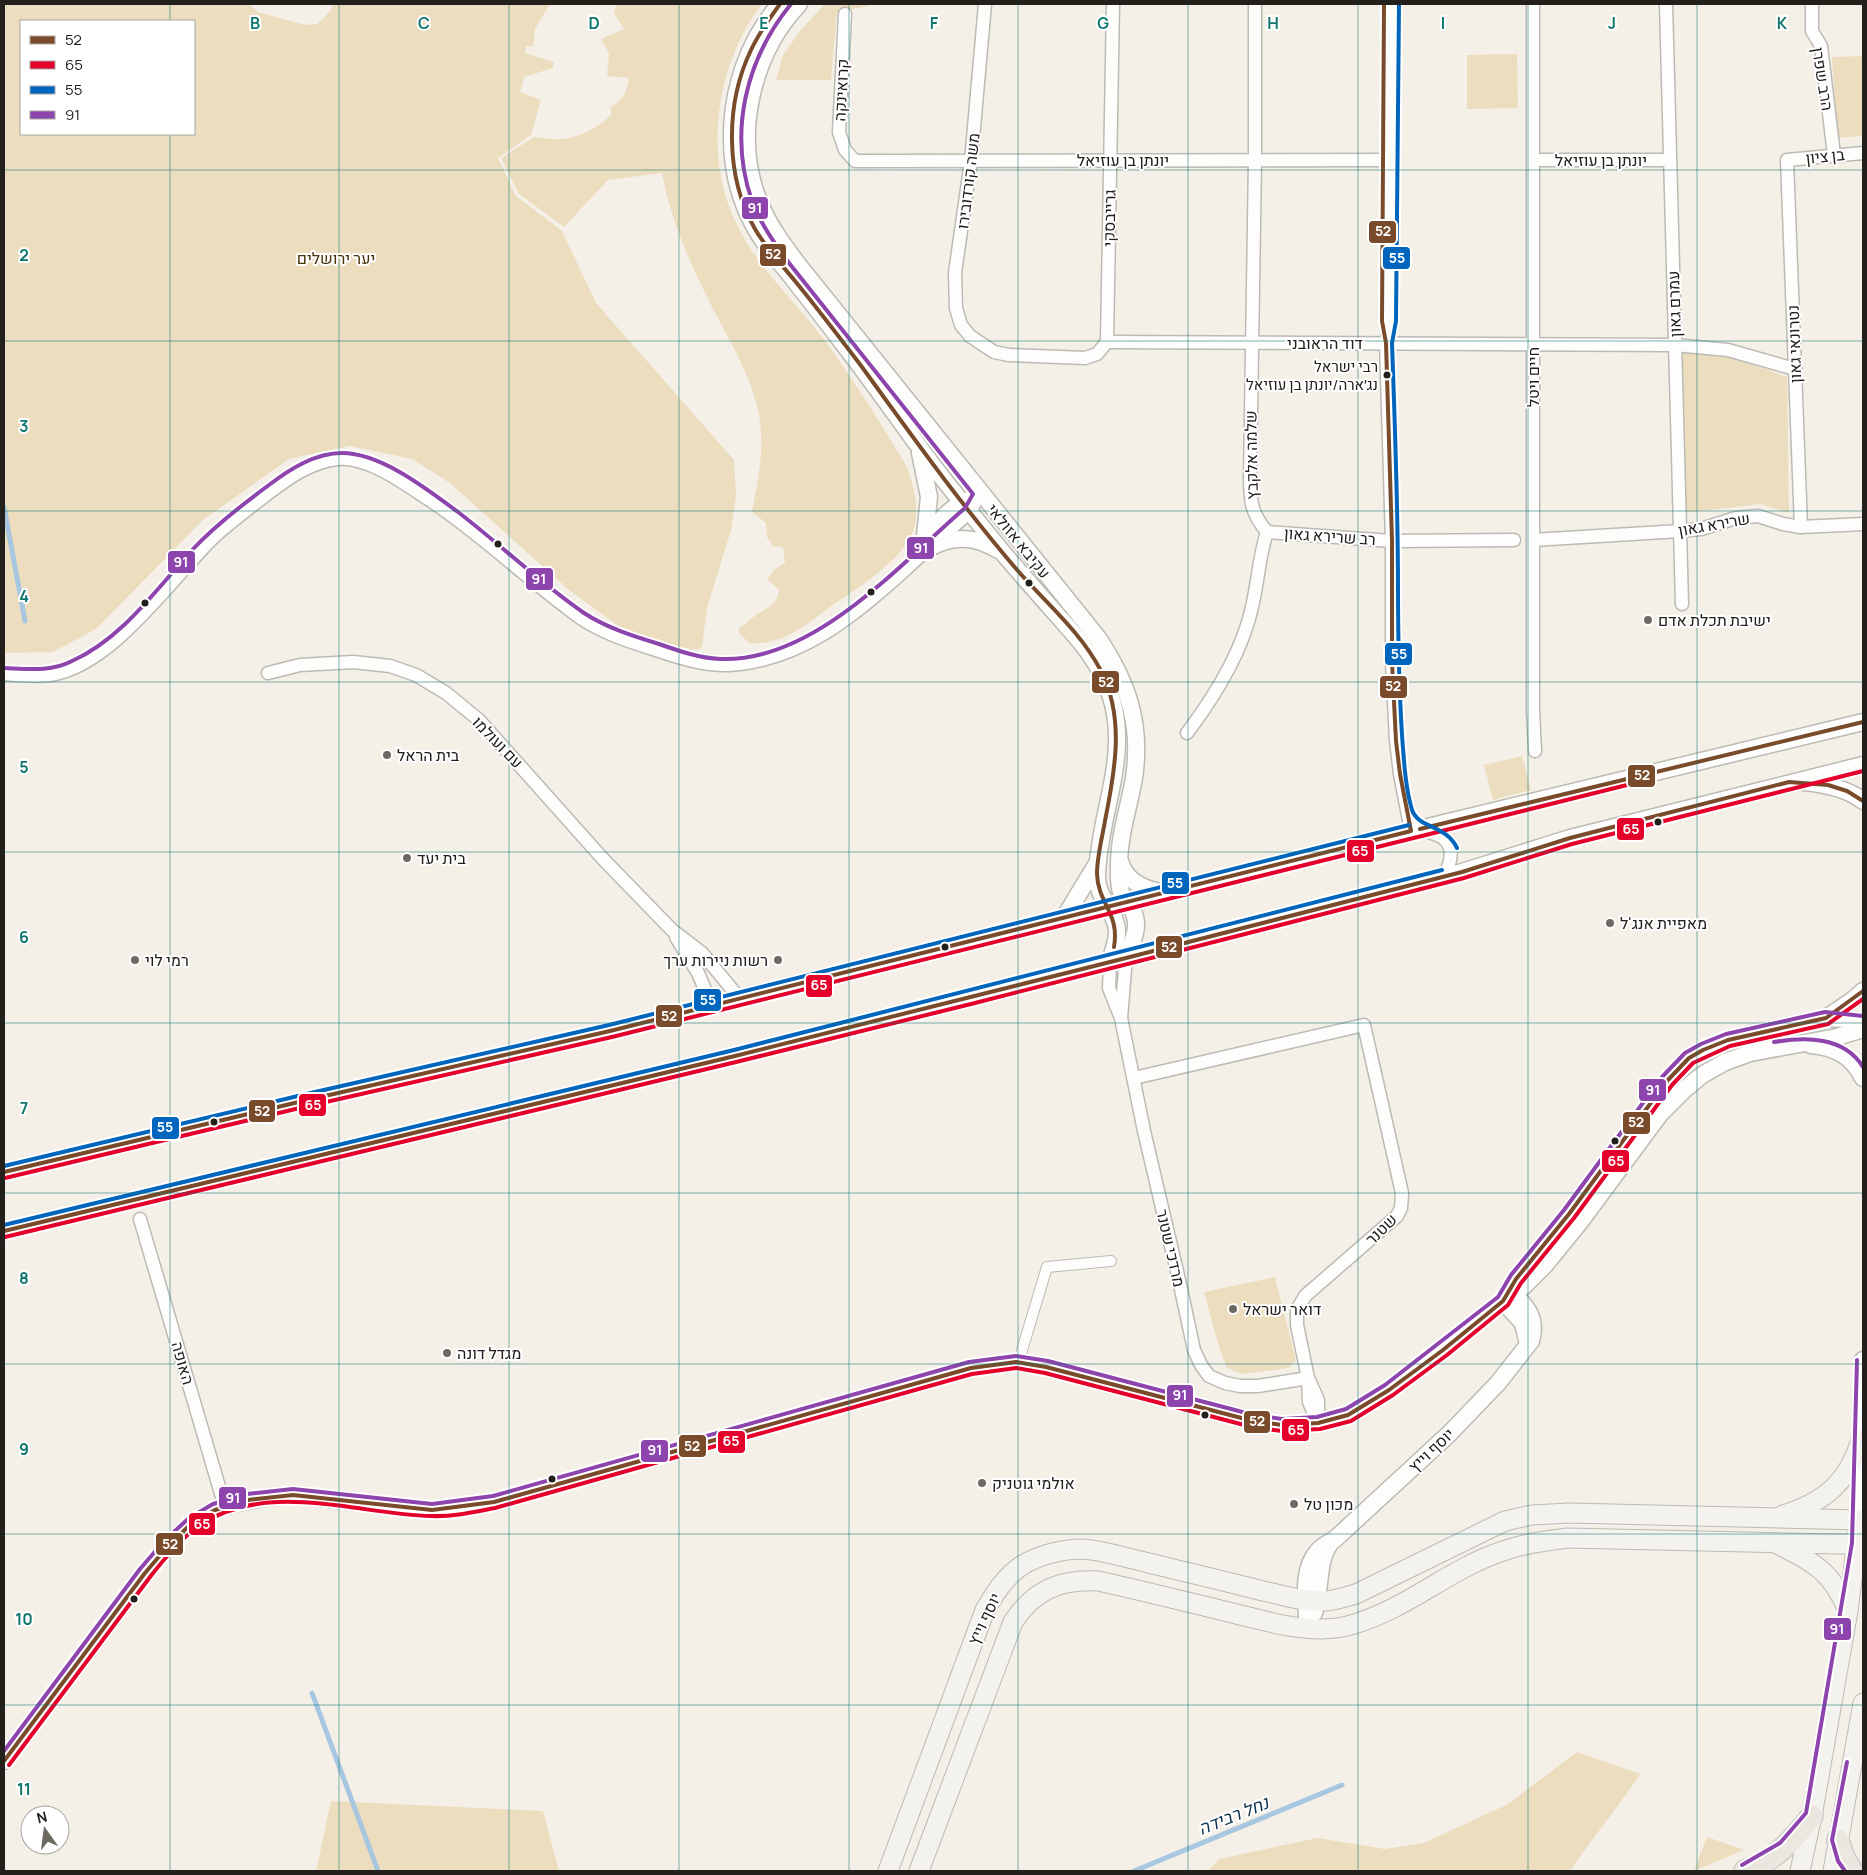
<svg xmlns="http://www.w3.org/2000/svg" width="1867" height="1875" font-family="Manrope,Heebo,sans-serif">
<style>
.green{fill:#edddbf;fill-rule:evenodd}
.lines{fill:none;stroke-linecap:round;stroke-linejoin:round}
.stream{stroke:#a7c6df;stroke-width:5}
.pedestrian-casing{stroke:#bcbab4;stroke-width:12}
.minor-casing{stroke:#bcbab4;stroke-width:15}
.tertiary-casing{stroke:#bcbab4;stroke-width:19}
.secondary-casing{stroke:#bcbab4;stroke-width:21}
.primary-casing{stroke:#cfcdca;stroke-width:24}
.pedestrian{stroke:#fdfdfc;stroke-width:10}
.minor{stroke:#fdfdfc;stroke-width:12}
.tertiary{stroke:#fdfdfc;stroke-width:16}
.secondary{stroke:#f4f2ee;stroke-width:19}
.primary{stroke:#ebe7e0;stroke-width:21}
.bus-1-casing{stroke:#fff;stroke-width:8}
.bus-2-casing{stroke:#fff;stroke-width:8}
.bus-3-casing{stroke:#fff;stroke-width:8}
.bus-4-casing{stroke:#fff;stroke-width:8}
.bus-1{stroke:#7a4b2a;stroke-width:4}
.bus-2{stroke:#e4002b;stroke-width:4}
.bus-3{stroke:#0065bd;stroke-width:4}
.bus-4{stroke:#8e44ad;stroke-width:4}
.grid{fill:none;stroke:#0f766e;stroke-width:1;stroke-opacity:0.55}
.bus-dot{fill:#23201c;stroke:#fff;stroke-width:2}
.poi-dot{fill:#6c6963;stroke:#fff;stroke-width:2}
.labels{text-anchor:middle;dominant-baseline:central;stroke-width:4;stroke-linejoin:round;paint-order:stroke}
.bus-label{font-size:15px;fill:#23201c;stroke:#fff;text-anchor:end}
.street-label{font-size:16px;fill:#23201c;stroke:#fff}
.park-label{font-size:16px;fill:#453206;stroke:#fff}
.poi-label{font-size:16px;fill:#23201c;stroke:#fff;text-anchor:start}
.water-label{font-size:18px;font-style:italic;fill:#113550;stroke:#fff}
.grid-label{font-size:16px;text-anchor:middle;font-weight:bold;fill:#0f766e;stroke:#fff;stroke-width:4;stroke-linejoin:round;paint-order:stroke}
.line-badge{stroke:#fff;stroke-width:2}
.badge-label{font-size:14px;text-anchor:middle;font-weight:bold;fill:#fff}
</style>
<rect width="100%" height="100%" fill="#f4f0e8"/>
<g class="green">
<path d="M4,4h245l9,8 47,13 12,-1 8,-7 7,-9v-4h218l-15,25 -2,17h-7l-1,7 29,9 -1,6 -29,9 -4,15 21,8 -10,35 -33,23 18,38 46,35 34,72 138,157 2,36 -5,34 -24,78 -5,39 -5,3 -37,-6 -43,-19 -48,-35 -119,-107 -38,-24 -62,-13 -61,13 -86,61 -107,109 -43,23 -49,1zM194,21v113h-173v-113z"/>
<path d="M616,4h146c-47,61 -60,156 -23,225 22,43 64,80 92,120 27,38 52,78 76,118 7,20 14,46 5,67 -12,28 -60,58 -85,75 -10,8 -20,16 -31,22 -13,8 -32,14 -47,12l-10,-10v-5c6,-3 8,-6 13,-10 11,-9 25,-11 27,-28l-12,-11 8,-10 10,-6 -2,-16 -10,-1 -6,-9 -1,-14 -14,-11c6,-32 13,-65 7,-97 -8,-40 -29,-73 -47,-108 -21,-42 -42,-88 -50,-134l-54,7 -44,47 -45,-33 -18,-36 33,-21c6,0 13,2 20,2 19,2 44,-11 57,-24v-8c12,-6 16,-16 18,-29l-22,-2 2,-22 -8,-15 23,-10 -10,-16z"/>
<polygon points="825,4 869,4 868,6 837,12 831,80 776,80 783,55 800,31"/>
<polygon points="1517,54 1518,108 1467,109 1467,55"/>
<polygon points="1863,56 1863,136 1837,138 1832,57"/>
<polygon points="1680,352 1704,353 1747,362 1787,377 1789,513 1760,504 1684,513"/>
<polygon points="1522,756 1531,790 1493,800 1484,765"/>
<polygon points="1275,1277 1296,1360 1289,1368 1242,1374 1227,1368 1219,1347 1204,1292"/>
<path d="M1577,1752l63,22c-22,34 -48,64 -70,97h-362l11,-12 98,-21 68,11 39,-6 84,-39z"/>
<polygon points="331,1801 543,1811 559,1871 316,1871"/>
<polygon points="1707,1837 1744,1850 1694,1871"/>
</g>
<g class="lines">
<g class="stream">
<polyline points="4,507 25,621"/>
<polyline points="312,1693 378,1871"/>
<polyline points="1134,1871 1342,1785"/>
</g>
<g class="pedestrian-casing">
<polyline id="pedestrian" points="1020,1362 1022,1350 1047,1267 1111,1261"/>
</g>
<g class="minor-casing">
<g id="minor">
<polyline points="985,4 971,161 955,273 956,308 961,325 970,336 994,352 1009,355 1085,358 1097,354 1107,342"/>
<path d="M1255,4v156l-5,317c0,24 1,36 17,55"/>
<polyline points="1393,4 1390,321 1386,343 1392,541 1392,662 1396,741 1400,774 1411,831"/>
<polyline points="1533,4 1533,710 1535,751"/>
<polyline points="1666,4 1682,604"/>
<polyline points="1812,4 1812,31 1821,46 1834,155"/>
<polyline points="845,14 839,132 845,150 855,161 1391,160"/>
<polyline points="1533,160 1670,160"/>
<polyline points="1107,342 1675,345 1728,350 1795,369"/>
<polyline points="1107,342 1113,4"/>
<polyline points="1801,527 1787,160 1863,153"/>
<polyline points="1267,532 1392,541 1514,540"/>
<path d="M924,538c11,-15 25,-33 43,-40"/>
<polyline points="1533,540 1680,531 1701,529 1736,518 1758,516 1783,524 1801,527 1863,524"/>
<polyline points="268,673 300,665 353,662 390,666 416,675 446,693 479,720 603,859 672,930 702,953 736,994 745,998"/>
<path d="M4,674c15,1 31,3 46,1 63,-9 122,-98 166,-140 16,-14 33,-27 50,-40 21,-16 44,-33 71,-36 32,-3 69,26 94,42 53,35 99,81 151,118 23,15 49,23 74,31 24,8 49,16 74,15 72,-5 124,-49 175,-95 21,-20 43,-39 65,-58l10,-19"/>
<path d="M1187,733c28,-37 55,-80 65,-126 6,-25 7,-51 15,-75"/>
<path d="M1416,826c9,6 19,7 27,12 13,9 7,27 1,38"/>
<polyline points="676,937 698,973 712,1006"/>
<polyline points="1110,963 1109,988 1121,1018 1144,1131 1179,1280 1194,1350 1201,1365 1209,1376 1225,1383 1240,1386 1258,1386 1308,1378"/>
<polyline points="1121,1018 1126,958"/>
<polyline points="1134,1078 1364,1025 1402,1193 1401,1208 1397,1216 1305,1296 1297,1310 1297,1325 1308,1378 1309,1402 1318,1423"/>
<polyline points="140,1219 225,1507"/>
<polyline points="1309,1380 1318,1400 1318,1418"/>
</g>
</g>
<g class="tertiary-casing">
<g id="tertiary">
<path d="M780,4c-50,57 -64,150 -28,218 10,20 25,37 39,54 18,23 36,46 54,70 31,40 59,81 89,121 22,29 46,57 69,86 18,21 36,42 55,63 16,18 32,35 43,57 37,70 -1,130 -4,201 -1,24 18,35 20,56 1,11 -5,22 -7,33"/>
<path d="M799,4c-47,50 -66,130 -41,195 10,26 26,47 42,68l298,371c30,45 44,86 36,140 -5,29 -15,57 -15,87 0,9 -1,18 2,27 5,12 16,18 15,34 0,11 -7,22 -10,32"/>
<polyline points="920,453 929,497 925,536"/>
<path d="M931,547c23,-12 44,-11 67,3"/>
<path d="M1804,782c20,2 43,6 59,19"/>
<path d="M1120,861c5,19 23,28 41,31"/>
<polyline points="1064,918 1098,862"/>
<polyline points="1826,1018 1854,999 1863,991"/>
<path d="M1811,1045c24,2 41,11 52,33"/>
<polyline points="4,1172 303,1101 610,1031 1432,826 1863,722"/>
<polyline points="4,1231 735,1056 969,998 1462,872 1570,838 1863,765"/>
<polyline points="1508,1292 1569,1214 1667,1081 1689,1058 1703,1050 1728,1040 1755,1033 1826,1018 1845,1019 1863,1022"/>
<polyline points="1503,1301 1523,1323 1527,1340"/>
<polyline points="1859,1520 1863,1360"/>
<path d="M1314,1613c7,-21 3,-50 15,-68"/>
<path d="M1308,1629c-1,-23 -8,-59 10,-78 4,-5 10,-8 16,-11l115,-106 49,-51 33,-42c7,-24 -6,-36 -22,-52"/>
<path d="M4,1761c37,-49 75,-98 112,-148 23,-31 55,-80 89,-98 25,-14 60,-18 88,-20l139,15 31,-3 31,-5 477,-134 45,-6 30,5 207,54 29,4 36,-2 30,-8 41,-25 54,-40 60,-49 21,-15 21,-21 35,-43 80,-108 24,-24 18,-15 23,-13 25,-9 87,-16 26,-8"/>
</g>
</g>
<g class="secondary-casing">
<g id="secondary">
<path d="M1783,1515c42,-13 65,-33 78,-75"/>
<path d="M1777,1544c36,17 56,29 71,67"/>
<path d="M888,1871l97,-261c10,-17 20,-33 36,-44 17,-11 42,-17 61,-17 20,1 44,9 63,13 40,10 79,19 118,29 19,4 40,11 60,10 11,0 22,-4 33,-7l149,-73 27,-6 37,-2 290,7 4,2"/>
<path d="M919,1871l94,-249c21,-32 47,-43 85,-41 41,9 81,19 122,29 40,9 90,27 131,15 54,-15 97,-55 149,-73 22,-8 44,-11 67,-14l270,6h21l5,-2"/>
<polyline points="1800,1871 1812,1816 1848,1611 1858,1533"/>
<polyline points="1833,1871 1863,1703"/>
</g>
</g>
<g class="primary-casing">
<g id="primary">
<polyline points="1838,1840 1844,1858 1852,1871"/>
<path d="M1745,1871c28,-9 49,-32 67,-55"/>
</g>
</g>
<use href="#pedestrian" class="pedestrian"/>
<use href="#minor" class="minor"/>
<use href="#tertiary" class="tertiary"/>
<use href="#secondary" class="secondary"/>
<use href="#primary" class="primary"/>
<g class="bus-1-casing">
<g id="bus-1">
<path d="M780,4c-11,15 -21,29 -29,46 -26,54 -26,127 4,179 11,19 26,35 40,52 23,28 45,57 67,86 50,69 100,139 156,204 28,32 63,61 83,100 24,47 14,100 4,150 -3,17 -8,36 -8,53 1,30 23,39 17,73"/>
<polyline points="1420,829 1863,722"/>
<polyline points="4,1172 303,1101 610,1031 1411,831 1400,774 1396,741 1392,662 1392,541 1386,343 1382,321 1384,4"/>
<polyline points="4,1231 735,1056 1126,958 1462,872 1570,838 1789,782 1828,785 1847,791 1863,801"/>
<polyline points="4,1761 145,1573 168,1546 192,1523 215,1510 248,1500 293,1495 432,1510 494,1502 971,1368 1016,1362 1046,1367 1253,1421 1282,1425 1318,1423 1348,1415 1389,1390 1443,1350 1503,1301 1516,1279 1569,1214 1667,1081 1689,1058 1703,1050 1728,1040 1826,1018 1863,991"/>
</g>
</g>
<g class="bus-2-casing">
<g id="bus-2">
<polyline points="5,1178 304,1107 612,1037 1631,784"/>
<polyline points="5,1237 736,1062 971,1004 1464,878 1572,844 1863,771"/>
<path d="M9,1765l141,-188c14,-18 29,-36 47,-50 69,-48 158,-13 234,-11 21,1 43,-4 64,-8l477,-134 44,-6 29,5 207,54 30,4 38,-2 31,-8 42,-26 54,-40 61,-50 13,-22 53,-65 98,-133 21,-22 37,-17 98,-22 35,-25"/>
</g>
</g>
<g class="bus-3-casing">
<g id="bus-3">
<path d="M1399,4l-3,317 -4,22c3,82 6,163 6,244 0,49 1,99 4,148 2,25 3,51 10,75 7,19 33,14 45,38"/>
<polyline points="4,1166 302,1095 609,1025 1409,825"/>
<polyline points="4,1225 734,1050 1442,870"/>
</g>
</g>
<g class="bus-4-casing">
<g id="bus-4">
<path d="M4,668c24,1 47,4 68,-7 51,-23 85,-73 122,-113 23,-24 49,-44 75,-63 21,-16 46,-32 73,-32 39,0 85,36 116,59 43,33 82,71 126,101 23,15 49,23 75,31 20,7 40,14 61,15 94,4 180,-95 245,-151l8,-14 -184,-231c-14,-19 -29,-40 -37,-62 -24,-69 -6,-142 39,-197"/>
<path d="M1774,1042c31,-5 70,-6 89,25"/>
<polyline points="4,1751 140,1569 164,1541 189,1518 213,1504 247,1494 293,1489 432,1504 493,1496 969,1362 1016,1356 1048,1361 1254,1415 1282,1419 1317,1417 1346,1409 1385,1385 1498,1297 1511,1275 1564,1210 1662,1077 1685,1053 1701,1044 1726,1034 1825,1012 1863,1016"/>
<polyline points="1742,1865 1780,1843 1806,1813 1852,1543 1857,1360"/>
<polyline points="1845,1871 1838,1861 1832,1840 1847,1762"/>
</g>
</g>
<use href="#bus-1" class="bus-1"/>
<use href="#bus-2" class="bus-2"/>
<use href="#bus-3" class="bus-3"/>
<use href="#bus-4" class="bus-4"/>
</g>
<path class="grid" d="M170,4v17M339,4v1867M509,4v1867M679,4v1867M849,4v1867M1018,4v1867M1188,4v1867M1358,4v1867M1528,4v1867M1697,4v1867M170,134v1737M4,170h1859M4,341h1859M4,511h1859M4,682h1859M4,852h1859M4,1023h1859M4,1193h1859M4,1364h1859M4,1534h1859M4,1705h1859"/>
<g class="bus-dot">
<circle cx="1387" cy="375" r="4.5"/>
<circle cx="498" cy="544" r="4.5"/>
<circle cx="1029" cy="583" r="4.5"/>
<circle cx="871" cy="592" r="4.5"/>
<circle cx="145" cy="603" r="4.5"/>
<circle cx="1658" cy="822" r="4.5"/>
<circle cx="945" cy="947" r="4.5"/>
<circle cx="214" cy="1122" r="4.5"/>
<circle cx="1615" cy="1141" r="4.5"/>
<circle cx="1205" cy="1415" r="4.5"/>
<circle cx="552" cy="1479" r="4.5"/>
<circle cx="134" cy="1599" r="4.5"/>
</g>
<g class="poi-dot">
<circle cx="1648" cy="620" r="5"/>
<circle cx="387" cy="755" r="5"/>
<circle cx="407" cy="858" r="5"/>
<circle cx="1610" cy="923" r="5"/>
<circle cx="135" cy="960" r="5"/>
<circle cx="778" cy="960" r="5"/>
<circle cx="1233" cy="1309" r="5"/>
<circle cx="447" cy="1353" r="5"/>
<circle cx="982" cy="1483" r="5"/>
<circle cx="1294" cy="1504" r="5"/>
</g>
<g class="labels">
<g class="bus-label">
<text x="1378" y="366">רבי ישראל<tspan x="1378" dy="18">נג׳ארה/יונתן בן עוזיאל</tspan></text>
</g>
<g class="street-label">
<text transform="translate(1823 79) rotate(81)">הרב שפרן</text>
<text transform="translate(841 90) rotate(-87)">קרואינקה</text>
<text transform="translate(1825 156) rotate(-6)">בן ציון</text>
<text x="1123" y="160">יונתן בן עוזיאל</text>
<text x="1601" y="160">יונתן בן עוזיאל</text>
<text transform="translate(968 181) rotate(-83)">משה קורדובירו</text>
<text transform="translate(1109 218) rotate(-89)">גרייבסקי</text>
<text transform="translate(1674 304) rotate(-92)">עמרם גאון</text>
<text x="1325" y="343">דוד הראובני</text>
<text transform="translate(1794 344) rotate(-92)">נטרונאי גאון</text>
<text transform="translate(1533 377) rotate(-90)">חיים ויטל</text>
<text transform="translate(1251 455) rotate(-91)">שלמה אלקבץ</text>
<text transform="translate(1714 524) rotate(-10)">שרירא גאון</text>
<text transform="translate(1330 536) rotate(4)">רב שרירא גאון</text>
<text transform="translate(1019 541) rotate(51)">עקיבא אזולאי</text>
<text transform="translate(498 742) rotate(46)">עם ועולמו</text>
<text transform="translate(1381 1229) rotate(-44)">שטנר</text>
<text transform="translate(1171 1248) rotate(77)">מרדכי שטנר</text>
<text transform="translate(183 1363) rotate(74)">האופה</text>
<text transform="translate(1431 1450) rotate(-43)">יוסף וייץ</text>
<text transform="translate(984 1619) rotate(-64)">יוסף וייץ</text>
</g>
<g class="park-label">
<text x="336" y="258">יער ירושלים</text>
</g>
<g class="poi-label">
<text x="1658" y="620">ישיבת תכלת אדם</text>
<text x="397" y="755">בית הראל</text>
<text x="417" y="858">בית יעד</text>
<text x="1620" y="923">מאפיית אנג'ל</text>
<text x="145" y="960">רמי לוי</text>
<text x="768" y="960" text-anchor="end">רשות ניירות ערך</text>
<text x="1243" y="1309">דואר ישראל</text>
<text x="457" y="1353">מגדל דונה</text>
<text x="992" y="1483">אולמי גוטניק</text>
<text x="1304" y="1504">מכון טל</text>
</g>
<g class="water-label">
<text transform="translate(1233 1815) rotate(-22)">נחל רבידה</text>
</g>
</g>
<g class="grid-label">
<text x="255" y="29">B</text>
<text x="424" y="29">C</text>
<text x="594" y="29">D</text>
<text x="764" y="29">E</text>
<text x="934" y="29">F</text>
<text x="1103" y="29">G</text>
<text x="1273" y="29">H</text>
<text x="1443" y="29">I</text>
<text x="1612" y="29">J</text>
<text x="1782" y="29">K</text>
<text x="24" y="261">2</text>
<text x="24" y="432">3</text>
<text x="24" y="602">4</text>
<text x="24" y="773">5</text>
<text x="24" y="943">6</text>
<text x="24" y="1114">7</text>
<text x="24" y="1284">8</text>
<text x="24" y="1455">9</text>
<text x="24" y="1625">10</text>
<text x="24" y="1795">11</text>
</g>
<g class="line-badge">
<rect x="741" y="196" width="28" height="24" rx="5" fill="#8e44ad"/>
<rect x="1368" y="220" width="29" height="24" rx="5" fill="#7a4b2a"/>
<rect x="759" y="243" width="28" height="24" rx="5" fill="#7a4b2a"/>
<rect x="1382" y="246" width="29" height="24" rx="5" fill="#0065bd"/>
<rect x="906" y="536" width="29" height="24" rx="5" fill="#8e44ad"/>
<rect x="167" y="550" width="29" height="24" rx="5" fill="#8e44ad"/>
<rect x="525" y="567" width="29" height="24" rx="5" fill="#8e44ad"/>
<rect x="1384" y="642" width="29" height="24" rx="5" fill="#0065bd"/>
<rect x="1091" y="670" width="29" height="24" rx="5" fill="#7a4b2a"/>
<rect x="1379" y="675" width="29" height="24" rx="5" fill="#7a4b2a"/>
<rect x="1627" y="764" width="29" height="24" rx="5" fill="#7a4b2a"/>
<rect x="1616" y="817" width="29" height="24" rx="5" fill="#e4002b"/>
<rect x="1346" y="839" width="29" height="24" rx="5" fill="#e4002b"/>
<rect x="1161" y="871" width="29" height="24" rx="5" fill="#0065bd"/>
<rect x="1155" y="935" width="28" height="24" rx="5" fill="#7a4b2a"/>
<rect x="805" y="974" width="28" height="24" rx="5" fill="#e4002b"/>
<rect x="693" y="988" width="29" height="24" rx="5" fill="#0065bd"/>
<rect x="655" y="1004" width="28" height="24" rx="5" fill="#7a4b2a"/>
<rect x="1638" y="1078" width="29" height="24" rx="5" fill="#8e44ad"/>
<rect x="298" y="1093" width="29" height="24" rx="5" fill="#e4002b"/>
<rect x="248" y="1099" width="28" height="24" rx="5" fill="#7a4b2a"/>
<rect x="1622" y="1111" width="29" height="24" rx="5" fill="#7a4b2a"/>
<rect x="151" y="1116" width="29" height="24" rx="5" fill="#0065bd"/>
<rect x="1601" y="1149" width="29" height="24" rx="5" fill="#e4002b"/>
<rect x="1166" y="1384" width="28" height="24" rx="5" fill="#8e44ad"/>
<rect x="1243" y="1410" width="28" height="24" rx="5" fill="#7a4b2a"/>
<rect x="1281" y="1418" width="29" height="24" rx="5" fill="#e4002b"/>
<rect x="717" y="1430" width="29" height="24" rx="5" fill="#e4002b"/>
<rect x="678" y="1434" width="29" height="24" rx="5" fill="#7a4b2a"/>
<rect x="640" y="1439" width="29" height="24" rx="5" fill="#8e44ad"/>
<rect x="218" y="1486" width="29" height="24" rx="5" fill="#8e44ad"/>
<rect x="188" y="1512" width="28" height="24" rx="5" fill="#e4002b"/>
<rect x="155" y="1532" width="29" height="24" rx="5" fill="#7a4b2a"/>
<rect x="1823" y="1617" width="29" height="24" rx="5" fill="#8e44ad"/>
</g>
<g class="badge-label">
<text x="755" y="213">91</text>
<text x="1383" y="236">52</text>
<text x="773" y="259">52</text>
<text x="1397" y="263">55</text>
<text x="921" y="553">91</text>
<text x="181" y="567">91</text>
<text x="539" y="584">91</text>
<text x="1399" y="659">55</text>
<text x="1106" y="687">52</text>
<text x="1393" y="691">52</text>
<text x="1642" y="780">52</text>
<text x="1631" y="834">65</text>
<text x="1360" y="856">65</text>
<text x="1175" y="888">55</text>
<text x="1169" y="952">52</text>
<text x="819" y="990">65</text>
<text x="708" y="1005">55</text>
<text x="669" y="1021">52</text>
<text x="1653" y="1095">91</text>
<text x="313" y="1110">65</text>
<text x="262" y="1116">52</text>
<text x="1636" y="1127">52</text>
<text x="165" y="1132">55</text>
<text x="1616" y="1166">65</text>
<text x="1180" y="1400">91</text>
<text x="1257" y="1426">52</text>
<text x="1296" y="1435">65</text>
<text x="731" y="1446">65</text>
<text x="692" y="1451">52</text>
<text x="655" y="1455">91</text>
<text x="233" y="1503">91</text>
<text x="202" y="1529">65</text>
<text x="170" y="1549">52</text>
<text x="1837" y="1634">91</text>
</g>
<rect width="1867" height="1875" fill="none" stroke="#23201c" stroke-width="10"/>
<rect x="20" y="20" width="175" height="115" fill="#ffffff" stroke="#a7a6a4"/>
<rect x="30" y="36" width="25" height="8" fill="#7a4b2a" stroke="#a7a6a4"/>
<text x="65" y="45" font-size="15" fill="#23201c">52</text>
<rect x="30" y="61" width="25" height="8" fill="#e4002b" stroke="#a7a6a4"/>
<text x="65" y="70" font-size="15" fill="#23201c">65</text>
<rect x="30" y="86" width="25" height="8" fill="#0065bd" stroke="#a7a6a4"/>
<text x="65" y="95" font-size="15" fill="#23201c">55</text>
<rect x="30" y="111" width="25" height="8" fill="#8e44ad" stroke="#a7a6a4"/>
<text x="65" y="120" font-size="15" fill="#23201c">91</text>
<g transform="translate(45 1830) rotate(346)"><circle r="24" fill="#ffffff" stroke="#a7a6a4"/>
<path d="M0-4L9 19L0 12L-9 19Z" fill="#6c6963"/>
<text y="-8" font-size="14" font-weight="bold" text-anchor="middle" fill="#23201c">N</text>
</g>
</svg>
